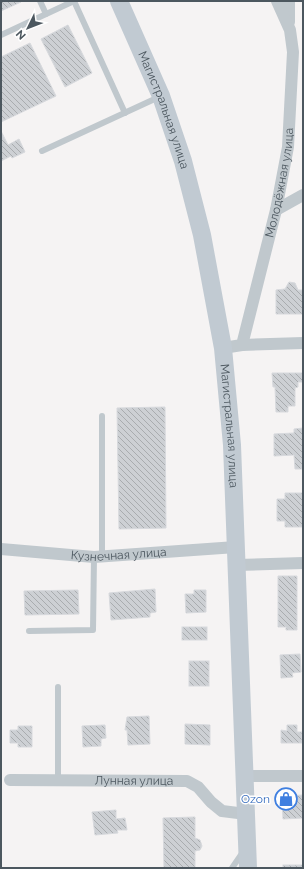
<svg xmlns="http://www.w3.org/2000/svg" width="304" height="869" font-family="Raleway,sans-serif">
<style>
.building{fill:url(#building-back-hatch);stroke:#d7d9dd}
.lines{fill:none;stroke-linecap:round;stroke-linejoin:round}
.lane{stroke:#c0c8cd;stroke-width:6}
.street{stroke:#c0c8cd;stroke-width:12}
.secondary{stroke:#c1cad2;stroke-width:18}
.labels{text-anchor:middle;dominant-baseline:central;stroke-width:3;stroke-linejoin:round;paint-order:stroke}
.street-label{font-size:12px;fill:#4c575f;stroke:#fff}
.shop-label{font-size:12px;fill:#366cbe;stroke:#fff;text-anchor:end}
</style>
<defs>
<pattern id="building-back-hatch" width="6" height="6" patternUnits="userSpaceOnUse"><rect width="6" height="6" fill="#cdd0d4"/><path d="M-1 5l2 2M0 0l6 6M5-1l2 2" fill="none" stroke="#a9acaf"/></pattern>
</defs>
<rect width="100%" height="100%" fill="#f5f3f3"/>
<g class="building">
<polygon points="1,1 21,1 21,2 1,11"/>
<polygon points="68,25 92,73 65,87 41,39"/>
<polygon points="30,43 56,96 1,122 1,57"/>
<polygon points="1,131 8,145 19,139 25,152 12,158 11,156 1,161"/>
<polygon points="289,282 295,283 298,290 303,290 303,314 276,314 276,290 285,289"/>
<polygon points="272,373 302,373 303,382 298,382 298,387 295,388 295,406 288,406 288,412 276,412 275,387 273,387"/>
<polygon points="165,407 166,528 119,529 117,408"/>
<polygon points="303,428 303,469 295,469 294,455 274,456 274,434 294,433 294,429"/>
<polygon points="285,493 303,493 303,527 285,527 285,521 277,521 277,499 285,499"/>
<polygon points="278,576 297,576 297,630 286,630 286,627 278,627"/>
<polygon points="155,589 156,612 150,613 150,617 111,620 109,593"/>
<polygon points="78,590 79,614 25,615 24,591"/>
<polygon points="194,590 206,590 206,612 186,613 185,594 194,594"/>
<rect x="182" y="627" width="25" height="13"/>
<polygon points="300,654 301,672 292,673 293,677 281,678 280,655"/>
<rect x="189" y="661" width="20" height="25"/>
<polygon points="149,716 150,744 128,745 127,730 125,730 127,717"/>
<polygon points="185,724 210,725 210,745 185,744"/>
<polygon points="105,725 106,738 101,739 101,746 83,747 82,726"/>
<polygon points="287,725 297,725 297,732 302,732 302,743 281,743 281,730 287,731"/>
<polygon points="18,726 32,726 32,747 18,747 18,743 10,743 10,730 18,730"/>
<polygon points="303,795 303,818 283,819 282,796"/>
<polygon points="116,810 116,819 125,818 127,830 117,830 118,833 95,835 92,812"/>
<polygon points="195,817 195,838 200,840 202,846 200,850 195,851 195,868 164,868 163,818"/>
<rect x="283" y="865" width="20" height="3"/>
</g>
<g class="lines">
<g class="lane">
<polyline points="40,1 46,14"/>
<polyline points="74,1 125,113"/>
<polyline points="1,35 74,1"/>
<polyline points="42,151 159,97"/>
<polyline points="102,557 102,416"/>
<polyline points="29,631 93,630 94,557"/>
<polyline points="58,687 58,780"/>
<polyline points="232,868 243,852"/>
</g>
<g class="street">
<polyline points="289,1 289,22"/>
<polyline points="276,210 303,195"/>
<polyline points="242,345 303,343"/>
<path id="s1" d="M223,348l19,-3 34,-135 12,-63 5,-95 -3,-22 -13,-29"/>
<path id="s2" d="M1,549l93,8 142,-10"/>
<polyline points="237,565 303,563"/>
<polyline points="245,776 303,776"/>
<path id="s3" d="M10,780l177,1 11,6 13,15 11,9 24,3"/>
</g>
<path class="secondary" id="s4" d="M119,1l42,95 22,65 19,74 21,113 9,97 16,423"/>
</g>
<defs>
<g id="shop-ring" transform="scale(1.15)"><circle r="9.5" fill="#fff" stroke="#3f7fe0" stroke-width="1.5"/><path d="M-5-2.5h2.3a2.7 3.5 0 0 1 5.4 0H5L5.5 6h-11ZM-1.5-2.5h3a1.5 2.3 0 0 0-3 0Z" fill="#3f7fe0"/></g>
</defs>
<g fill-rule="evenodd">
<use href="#shop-ring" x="286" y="799"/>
</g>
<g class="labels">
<g class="street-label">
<text stroke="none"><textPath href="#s4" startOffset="118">Магистральная улица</textPath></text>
<text stroke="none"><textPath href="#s1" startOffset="186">Молодёжная улица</textPath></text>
<text stroke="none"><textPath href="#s4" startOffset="442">Магистральная улица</textPath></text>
<text stroke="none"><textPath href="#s2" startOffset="118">Кузнечная улица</textPath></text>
<text stroke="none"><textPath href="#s3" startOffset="124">Лунная улица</textPath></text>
</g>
<g class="shop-label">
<text x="270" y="799">Ozon</text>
</g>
</g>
<rect width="304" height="869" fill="none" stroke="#4c575f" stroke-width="4"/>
<g transform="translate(28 28) rotate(227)" stroke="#ffffff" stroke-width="3" paint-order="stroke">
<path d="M0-3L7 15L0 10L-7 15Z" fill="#4c575f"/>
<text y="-6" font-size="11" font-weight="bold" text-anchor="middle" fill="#4c575f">N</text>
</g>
</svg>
